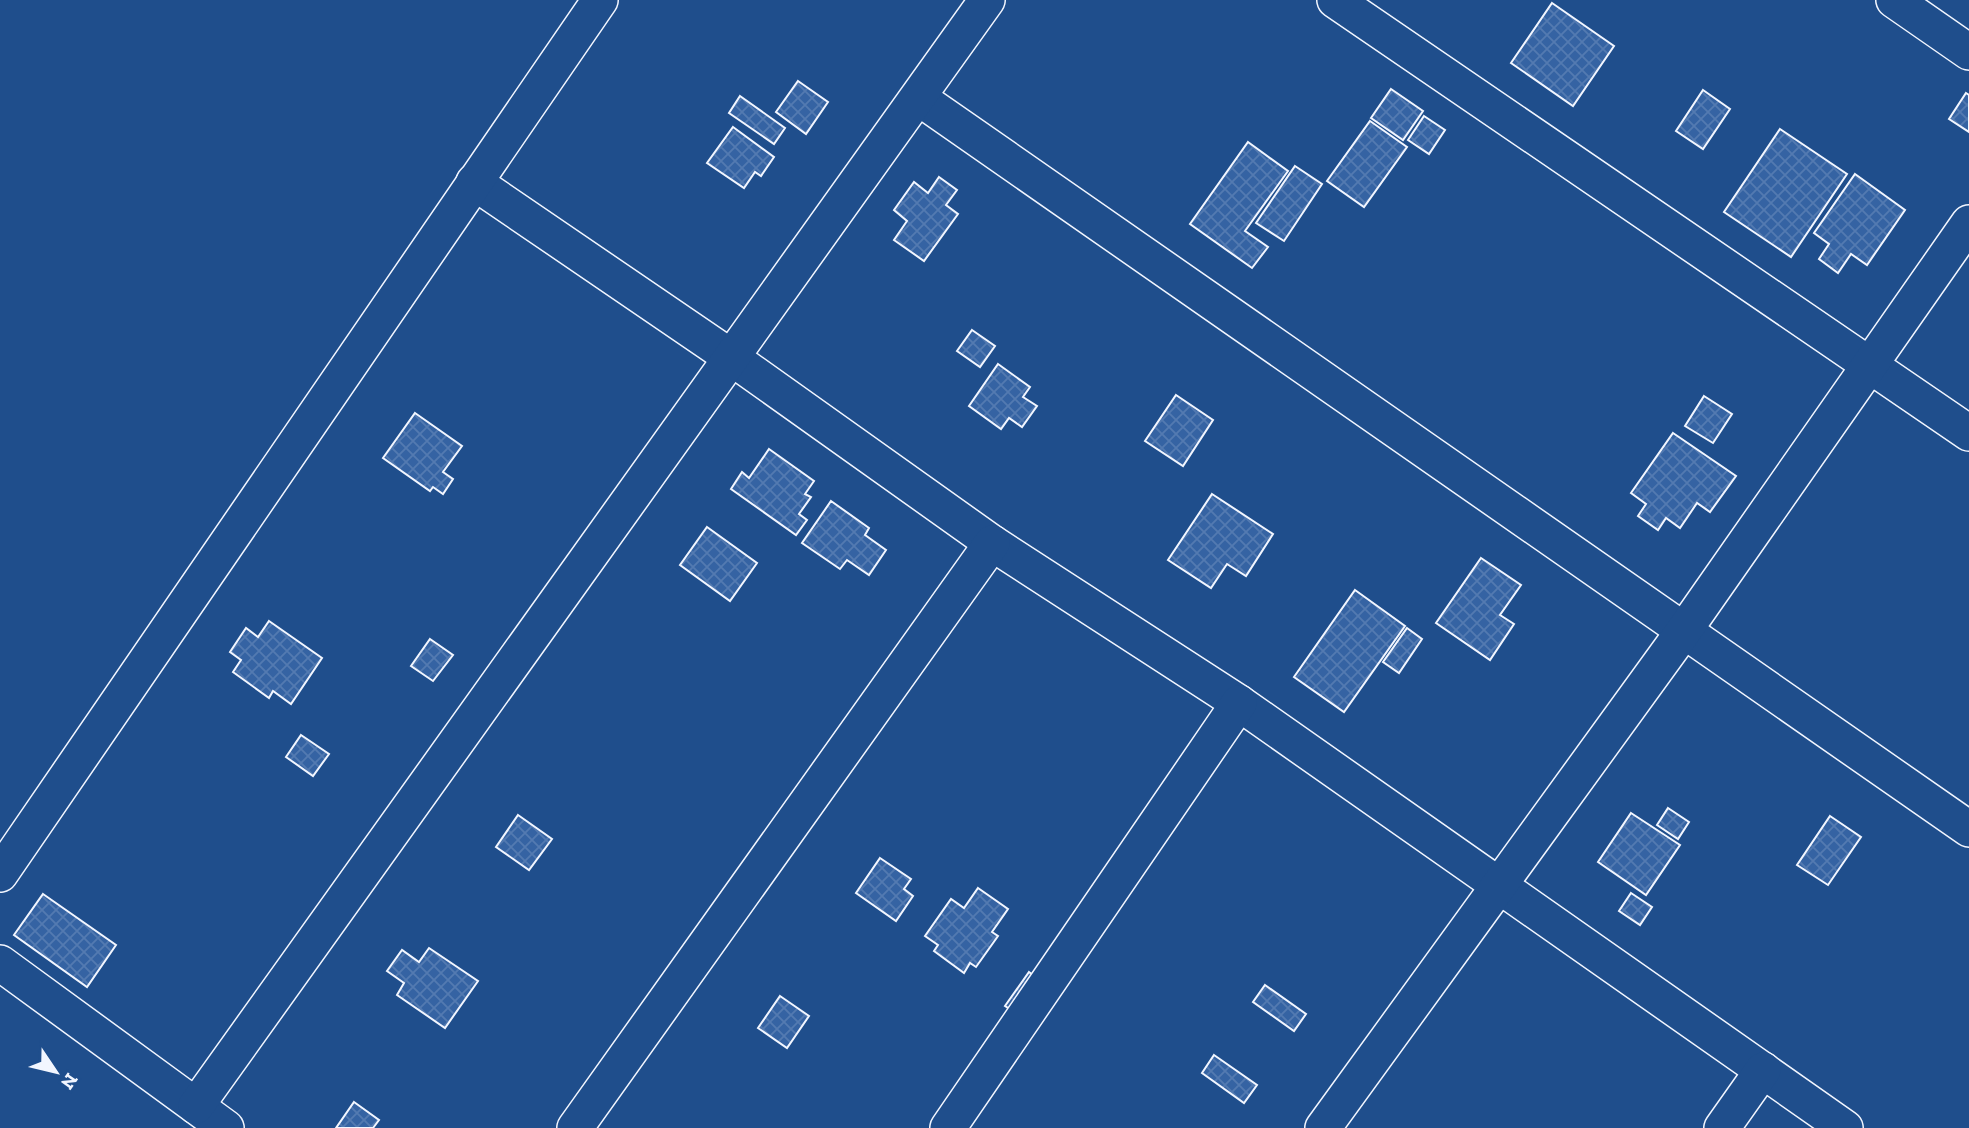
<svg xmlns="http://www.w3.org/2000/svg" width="1969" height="1128" font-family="'Zilla Slab',serif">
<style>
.building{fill:url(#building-cross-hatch);stroke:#f2f6ff;stroke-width:2}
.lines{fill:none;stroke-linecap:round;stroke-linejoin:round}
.minor-casing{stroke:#f2f6ff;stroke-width:38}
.minor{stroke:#1f4e8c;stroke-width:35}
</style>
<defs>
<pattern id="building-cross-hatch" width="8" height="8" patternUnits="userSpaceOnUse" patternTransform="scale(1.75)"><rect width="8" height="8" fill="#3563a3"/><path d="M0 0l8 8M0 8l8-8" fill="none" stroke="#537ab1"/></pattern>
</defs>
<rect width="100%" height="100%" fill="#1f4e8c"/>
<g class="building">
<polygon points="1552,3 1614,46 1573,106 1511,63"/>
<polygon points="798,81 828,102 806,134 776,112"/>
<polygon points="1391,89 1423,111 1403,140 1371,118"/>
<polygon points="1703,90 1730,109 1703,149 1676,131"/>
<polygon points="1966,93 1969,95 1969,132 1949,119"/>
<polygon points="740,96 785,128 774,144 729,113"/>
<polygon points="1424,116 1445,130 1429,154 1408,140"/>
<polygon points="1370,121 1407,147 1364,207 1327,181"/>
<polygon points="733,127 774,157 761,176 755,172 744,188 707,163"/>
<polygon points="1780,129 1847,174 1791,257 1724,212"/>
<polygon points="1248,142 1288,171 1245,231 1268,247 1252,268 1190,224"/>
<polygon points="1295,166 1322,184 1284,241 1256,223"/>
<polygon points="1855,174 1905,210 1867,265 1851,254 1838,273 1819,259 1829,244 1814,233"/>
<polygon points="939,177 957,190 946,205 958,214 924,261 894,240 907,221 894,210 914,182 928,193"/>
<polygon points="972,330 995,346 980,367 957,351"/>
<polygon points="998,364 1030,387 1023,397 1037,406 1022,427 1009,418 1001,429 969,406"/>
<polygon points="1176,395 1213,420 1183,466 1145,441"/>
<polygon points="1704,396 1732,414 1713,443 1685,426"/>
<polygon points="415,413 462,446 443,472 453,479 443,494 433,487 430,491 383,458"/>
<polygon points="1673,433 1736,476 1710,512 1697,503 1680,528 1666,518 1658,530 1638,516 1646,504 1631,493"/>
<polygon points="769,449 814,481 805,494 811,497 799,514 807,520 796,535 731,489 742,472 749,478"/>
<polygon points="1212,494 1273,534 1246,576 1227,564 1211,588 1168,560"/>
<polygon points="831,501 869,528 865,535 886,550 869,575 847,560 840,569 802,543"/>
<polygon points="707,527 757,563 730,601 680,565"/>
<polygon points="1481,558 1521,585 1500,615 1514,624 1490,660 1436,623"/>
<polygon points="1355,590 1405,626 1344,712 1294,677"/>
<polygon points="269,621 322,658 291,704 273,691 269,698 233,672 241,660 230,652 246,628 258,637"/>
<polygon points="1407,628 1422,639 1399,673 1383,662"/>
<polygon points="430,639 453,655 433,681 411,666"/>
<polygon points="301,735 329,754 313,776 286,757"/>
<polygon points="1668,808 1689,822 1678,839 1657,825"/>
<polygon points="1631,813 1680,845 1646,895 1598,862"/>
<polygon points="518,815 552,839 529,870 496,847"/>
<polygon points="1830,816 1861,837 1828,885 1797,865"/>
<polygon points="880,858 911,879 904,889 913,896 896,921 856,893"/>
<polygon points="978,888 1008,909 992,932 998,936 976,967 970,963 964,973 934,951 938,945 925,936 951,899 964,908"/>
<polygon points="1631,893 1652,907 1640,925 1619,911"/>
<polygon points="43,894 116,945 87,987 14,935"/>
<polygon points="429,948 478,981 445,1028 397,995 404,983 387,971 402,950 419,962"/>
<polygon points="1029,972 1044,983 1020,1016 1005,1006"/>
<polygon points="1265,985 1306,1014 1294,1031 1253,1002"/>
<polygon points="780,996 809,1016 787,1048 758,1028"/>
<polygon points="1214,1055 1257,1085 1244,1103 1202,1073"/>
<polygon points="354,1102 379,1120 373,1128 336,1128"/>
</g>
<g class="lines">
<g class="minor-casing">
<g id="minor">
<polyline points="1335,0 1969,433"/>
<polyline points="1894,0 1969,52"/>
<polyline points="919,98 1969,829"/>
<polyline points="474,182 732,358 992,543 1239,703 1845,1128"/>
<polyline points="0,874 600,0"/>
<polyline points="0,963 226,1128"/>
<polyline points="196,1106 987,0"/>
<polyline points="575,1128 992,543"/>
<polyline points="948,1128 1239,703"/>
<polyline points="1323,1128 1683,632 1969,223"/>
<polyline points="1722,1128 1763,1070"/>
</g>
</g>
<use href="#minor" class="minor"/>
</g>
<g transform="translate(56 1072) rotate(125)" stroke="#1f4e8c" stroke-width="5" paint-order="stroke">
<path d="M0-5L12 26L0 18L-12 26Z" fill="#f2f6ff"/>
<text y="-10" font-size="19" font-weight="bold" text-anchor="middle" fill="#f2f6ff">N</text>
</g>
</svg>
